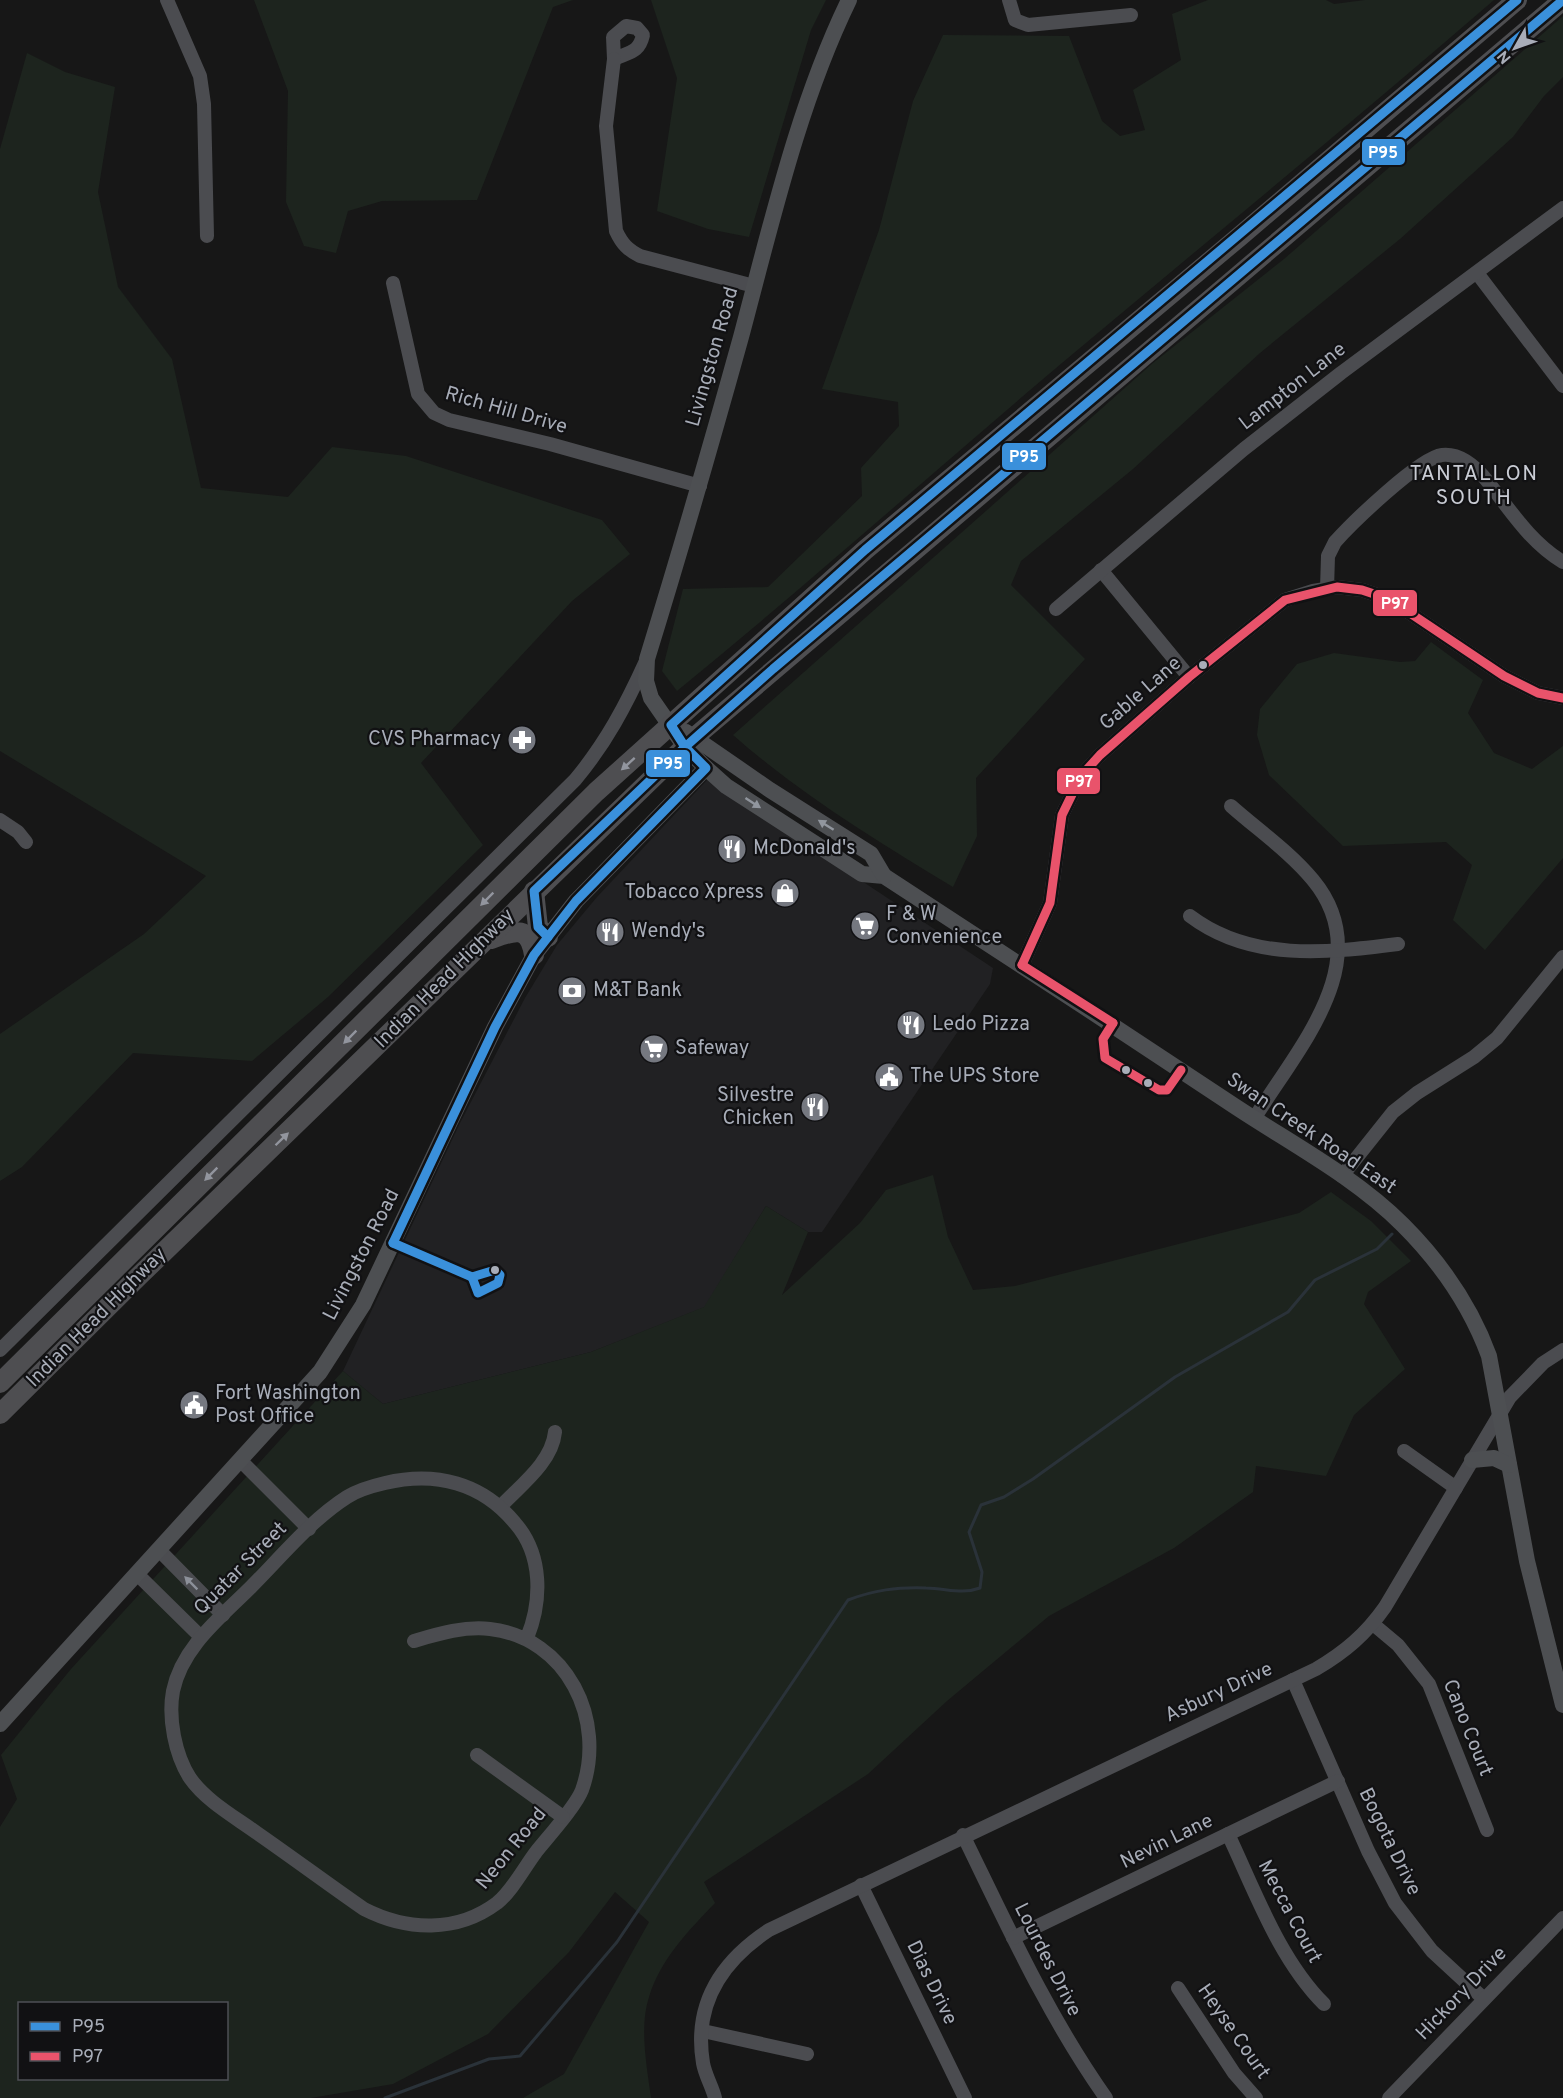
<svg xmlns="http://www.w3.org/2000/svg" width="1563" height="2098" font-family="Overpass,sans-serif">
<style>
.built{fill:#212123}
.green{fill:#1d241e;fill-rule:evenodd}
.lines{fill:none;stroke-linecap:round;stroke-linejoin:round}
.stream{stroke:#2a3239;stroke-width:3}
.minor{stroke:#4b4c50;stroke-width:14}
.major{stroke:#4d4f52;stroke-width:16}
.highway{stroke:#4e4e51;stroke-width:20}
.bus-1-casing{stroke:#111113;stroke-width:14}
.bus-2-casing{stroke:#111113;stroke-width:14}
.bus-1{stroke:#3a90db;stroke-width:9}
.bus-2{stroke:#e9536b;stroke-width:9}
.oneway{fill:#92959e}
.oneway2{fill:#91969e}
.oneway3{fill:#8c9099}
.bus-dot{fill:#a8adb8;stroke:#111113;stroke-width:2}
.labels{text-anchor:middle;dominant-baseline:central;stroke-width:4.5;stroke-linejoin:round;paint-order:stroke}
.street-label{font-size:20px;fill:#a8adb8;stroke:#111113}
.poi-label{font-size:20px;fill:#a8adb8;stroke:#111113;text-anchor:start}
.neighbourhood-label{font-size:21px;letter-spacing:1.5px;fill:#c9ccd4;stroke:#111113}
.line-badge{stroke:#111113;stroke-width:2}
.badge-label{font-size:16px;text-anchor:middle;font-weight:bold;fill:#fff}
</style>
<rect width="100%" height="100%" fill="#171717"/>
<polygon class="built" points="708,779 993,968 990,984 822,1232 808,1232 766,1206 705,1307 591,1352 383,1404 343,1371 460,1123 525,998 557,945 597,897"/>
<g class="green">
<polygon points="254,0 573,0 553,7 477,200 382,201 348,211 336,253 304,246 286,202 288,91"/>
<polygon points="651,0 826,0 811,30 749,237 708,229 657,211 677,78"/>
<path d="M1208,0h118l8,4 31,-4h129c-142,123 -288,242 -432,363 -129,109 -254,221 -385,328l-15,-20 21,-82 85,-2 94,-91 -1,-28 38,-42 -1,-24 -76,-13 57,-159 34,-129 30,-66 126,1 33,85 18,15 25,-6 -12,-40 48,-30 -9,-46z"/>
<path d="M1563,16v61l-19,19 -31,41 -113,102 -140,114 -127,116 -112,92 -10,24 74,74 -109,119 1,58 -24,51c-76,-46 -153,-93 -220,-152l420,-372 131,-104z"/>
<polygon points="27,53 65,72 115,87 98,192 118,287 172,359 201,488 288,497 332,447 406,456 602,520 630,554 572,601 421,763 483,845 328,997 252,1061 133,1053 22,1167 0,1181 0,1034 144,934 206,876 0,751 0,149"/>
<polygon points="1431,642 1483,680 1468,713 1494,753 1532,769 1563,746 1563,858 1485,950 1453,920 1472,865 1446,842 1343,846 1269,775 1257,735 1260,709 1297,664 1334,653 1400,662 1415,661"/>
<path d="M933,1175l15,62 25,53 42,-4 284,-73 32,-21 40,29 40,40 -43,31 -4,12 41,65 -51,46 -28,61 -70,-10 -3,26 -79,56 -125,68 -102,85 -79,73 -164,108 11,21c-26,27 -55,57 -66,94 -10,30 -2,70 2,101h-128l41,-24 85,-152 -34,-30 -46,60 -81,82 -95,50 -82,14h-311v-271l17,-28 -16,-44 70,-86 272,-298 40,33 208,-52 113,-45 62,-101 42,26 -26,63 78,-72 26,-33zM20,2004h206v74h-206z"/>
</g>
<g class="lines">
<path class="stream" d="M385,2098l104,-39 31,-3 97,-114 231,-342c26,-10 49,-13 78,-12 20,0 35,7 54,0l2,-16 -13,-40 12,-27 23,-8 29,-18 142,-102 113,-65 27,-32 62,-31 15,-15"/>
<g class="minor">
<polyline points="167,0 200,76 204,104 207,236"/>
<polyline points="1009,0 1015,20 1028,25 1131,15"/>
<path d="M626,26l11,2 6,7c-4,18 -14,17 -29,24l-1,-22z"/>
<path d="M614,59l-8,67 10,105c6,13 12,19 24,25l114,30"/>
<polyline points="1477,273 1563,386"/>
<polyline points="393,283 418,394 434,413 449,420 550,444 700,486"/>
<polyline points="1101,570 1189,677"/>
<path d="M1327,589l1,-33 7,-14c17,-19 84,-84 107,-87 19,-2 35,13 46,27 23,29 42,60 75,80"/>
<polyline points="1056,609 1244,449 1341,373 1563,208"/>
<path d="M1231,806c27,24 59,46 82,74 67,81 -17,170 -59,239"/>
<polyline points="0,820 18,832 26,842"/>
<path d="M1190,916c61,46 137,37 208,28"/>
<polyline points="1022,965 1050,903 1062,815 1081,776 1100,755 1189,677 1285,600 1313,591 1337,587 1362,590 1389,599 1504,676 1538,693 1563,698"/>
<polyline points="1342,1176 1393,1112 1417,1093 1474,1057 1497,1038 1563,957"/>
<path d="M0,1350l575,-570c31,-37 51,-75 71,-119"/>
<polyline points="1404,1451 1456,1488"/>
<polyline points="241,1461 309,1529"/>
<path d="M501,1506c20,-21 51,-44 54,-74"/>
<polyline points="159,1550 223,1615"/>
<polyline points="137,1574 200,1636"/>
<polyline points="1373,1624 1398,1645 1429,1684 1487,1830"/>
<path d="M414,1641c24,-7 50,-15 76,-12 77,9 117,91 92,161 -6,16 -34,47 -46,62 -12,16 -24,39 -39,51 -40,30 -90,28 -133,6 -36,-25 -71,-51 -107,-76 -22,-16 -51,-32 -67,-55 -15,-23 -22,-60 -17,-87 9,-44 48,-74 78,-104 30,-30 60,-67 96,-90 11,-7 25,-11 38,-14 51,-12 97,0 130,40 28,32 27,78 12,115"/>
<polyline points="1293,1680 1368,1851 1395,1903 1432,1951 1484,1999"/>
<polyline points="477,1755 563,1817"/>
<path d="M1228,1834c27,57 51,125 96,170"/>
<path d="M963,1835c44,90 85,181 143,263"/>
<polyline points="861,1885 965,2098"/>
<polyline points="1013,1938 1338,1781"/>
<polyline points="1178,1988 1234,2073 1256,2098"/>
<polyline points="703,2031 807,2054"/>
<path d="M715,2098c-3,-12 -10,-23 -12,-35 -10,-60 19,-102 66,-133l547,-261c29,-17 50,-35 69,-62l125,-210 33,-34 20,-13"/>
<polyline points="1389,2098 1563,1918"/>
</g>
<g class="major">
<path d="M849,0c-51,105 -78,225 -108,337 -30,108 -61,215 -94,322l-1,22 5,17 34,49 21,21 20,18 136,88 22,2c118,77 235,153 352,231 56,37 119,70 167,118 37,37 68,82 86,131l38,205 36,144"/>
<polyline points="686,732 770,790 871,854 884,876"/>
<polyline points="1472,1460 1494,1458 1509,1465"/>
<polyline points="0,1724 320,1372 363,1305 495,1027 534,955 576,901 706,768"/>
</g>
<g class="highway">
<polyline points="534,891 538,927 548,937"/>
<path d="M491,939c23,-8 38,-15 43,16"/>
<polyline points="0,1383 596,792 865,550 1239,237 1517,0"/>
<polyline points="0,1414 140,1275 696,736 1563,0"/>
</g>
<g class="bus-1-casing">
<g id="bus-1">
<polyline points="548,937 538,927 534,891 685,747 773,669 1563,0"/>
<polyline points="393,1243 495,1027 534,955 576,901 706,768 685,747 671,725 865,550 1517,0"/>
<polyline points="393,1243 472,1277"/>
<polygon points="495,1270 500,1275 498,1283 478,1293 472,1277"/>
</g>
</g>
<g class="bus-2-casing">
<g id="bus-2">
<polyline points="1022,965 1050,903 1062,815 1081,776 1100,755 1189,677 1285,600 1337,587 1362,590 1389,599 1504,676 1538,693 1563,698"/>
<polyline points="1022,965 1113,1023"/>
<polyline points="1113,1023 1103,1039 1105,1058 1159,1090 1167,1090 1181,1070"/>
</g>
</g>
<use href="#bus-1" class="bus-1"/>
<use href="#bus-2" class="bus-2"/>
</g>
<defs><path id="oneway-solid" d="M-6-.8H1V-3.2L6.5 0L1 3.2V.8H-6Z" transform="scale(1.5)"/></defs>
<g class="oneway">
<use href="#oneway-solid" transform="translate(628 764) rotate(138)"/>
<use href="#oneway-solid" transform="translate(487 899) rotate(135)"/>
<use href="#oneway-solid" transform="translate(350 1037) rotate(135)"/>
<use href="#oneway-solid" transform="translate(282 1139) rotate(-44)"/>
<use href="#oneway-solid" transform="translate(211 1174) rotate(135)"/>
</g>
<g class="oneway2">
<use href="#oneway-solid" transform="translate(753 803) rotate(33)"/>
<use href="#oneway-solid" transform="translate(826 825) rotate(-148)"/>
</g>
<use class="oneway3" href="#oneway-solid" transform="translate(191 1583) rotate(-135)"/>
<defs>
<g id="pharmacy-disc" transform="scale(1.5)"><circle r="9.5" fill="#757880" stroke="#111113"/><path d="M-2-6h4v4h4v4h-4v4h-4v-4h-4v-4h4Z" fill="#fff"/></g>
<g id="restaurant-disc" transform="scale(1.5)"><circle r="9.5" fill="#757880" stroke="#111113"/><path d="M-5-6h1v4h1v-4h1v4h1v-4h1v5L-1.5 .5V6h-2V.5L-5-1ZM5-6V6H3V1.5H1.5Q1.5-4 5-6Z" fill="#fff"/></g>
<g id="shop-disc" transform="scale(1.5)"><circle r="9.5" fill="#757880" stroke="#111113"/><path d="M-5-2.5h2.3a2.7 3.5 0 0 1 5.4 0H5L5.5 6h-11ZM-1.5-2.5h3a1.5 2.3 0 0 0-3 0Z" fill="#fff"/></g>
<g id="supermarket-disc" transform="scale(1.5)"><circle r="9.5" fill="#757880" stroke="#111113"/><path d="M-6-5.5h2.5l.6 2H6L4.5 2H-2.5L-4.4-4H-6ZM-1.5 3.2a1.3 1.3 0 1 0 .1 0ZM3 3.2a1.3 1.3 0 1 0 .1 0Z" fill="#fff"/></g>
<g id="bank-disc" transform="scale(1.5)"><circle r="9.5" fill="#757880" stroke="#111113"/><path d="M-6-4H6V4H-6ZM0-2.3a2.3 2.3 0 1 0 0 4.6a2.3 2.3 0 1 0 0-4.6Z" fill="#fff"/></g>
<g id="civic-disc" transform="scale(1.5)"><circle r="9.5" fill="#757880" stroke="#111113"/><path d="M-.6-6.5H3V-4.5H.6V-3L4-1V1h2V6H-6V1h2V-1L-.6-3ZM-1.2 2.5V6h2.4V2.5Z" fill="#fff"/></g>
</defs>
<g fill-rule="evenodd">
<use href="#pharmacy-disc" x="522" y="740"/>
<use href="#restaurant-disc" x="732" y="849"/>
<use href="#shop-disc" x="785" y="893"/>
<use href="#supermarket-disc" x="865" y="926"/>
<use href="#restaurant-disc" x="610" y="932"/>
<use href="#bank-disc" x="572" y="991"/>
<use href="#restaurant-disc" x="911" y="1025"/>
<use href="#supermarket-disc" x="654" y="1049"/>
<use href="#civic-disc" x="889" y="1077"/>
<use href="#restaurant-disc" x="815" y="1107"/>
<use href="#civic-disc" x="194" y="1405"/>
</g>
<g class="bus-dot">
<circle cx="1203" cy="665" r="5"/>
<circle cx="1126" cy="1070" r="5"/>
<circle cx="1148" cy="1083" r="5"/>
<circle cx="495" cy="1270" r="5"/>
</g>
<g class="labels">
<g class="street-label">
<text transform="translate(713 357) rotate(-74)">Livingston Road</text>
<text transform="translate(1293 387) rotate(-38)">Lampton Lane</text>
<text transform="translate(506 411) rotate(16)">Rich Hill Drive</text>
<text transform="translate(1141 694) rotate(-41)">Gable Lane</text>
<text transform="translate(445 979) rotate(-45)">Indian Head Highway</text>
<text transform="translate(1311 1134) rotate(34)">Swan Creek Road East</text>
<text transform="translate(362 1255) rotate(-63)">Livingston Road</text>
<text transform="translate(97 1318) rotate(-45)">Indian Head Highway</text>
<text transform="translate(241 1569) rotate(-45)">Quatar Street</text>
<text transform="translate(1219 1693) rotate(-25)">Asbury Drive</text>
<text transform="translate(1467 1728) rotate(68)">Cano Court</text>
<text transform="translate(1167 1842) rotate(-26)">Nevin Lane</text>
<text transform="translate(1389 1842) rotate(64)">Bogota Drive</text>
<text transform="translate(512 1849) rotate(-51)">Neon Road</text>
<text transform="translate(1289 1912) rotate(62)">Mecca Court</text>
<text transform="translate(1047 1960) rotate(63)">Lourdes Drive</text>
<text transform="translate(931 1983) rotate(64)">Dias Drive</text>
<text transform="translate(1462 1994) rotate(-46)">Hickory Drive</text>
<text transform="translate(1233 2032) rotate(55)">Heyse Court</text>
</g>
<g class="poi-label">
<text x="501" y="740" text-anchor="end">CVS Pharmacy</text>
<text x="753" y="849">McDonald's</text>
<text x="764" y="893" text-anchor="end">Tobacco Xpress</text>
<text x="886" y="915">F &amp; W<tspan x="886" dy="23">Convenience</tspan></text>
<text x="631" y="932">Wendy's</text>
<text x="593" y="991">M&amp;T Bank</text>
<text x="932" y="1025">Ledo Pizza</text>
<text x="675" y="1049">Safeway</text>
<text x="910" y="1077">The UPS Store</text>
<text x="794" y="1096" text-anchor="end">Silvestre<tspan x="794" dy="23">Chicken</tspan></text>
<text x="215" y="1394">Fort Washington<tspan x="215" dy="23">Post Office</tspan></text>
</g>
<g class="neighbourhood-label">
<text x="1474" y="474">TANTALLON<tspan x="1474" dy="24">SOUTH</tspan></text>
</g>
</g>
<g class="line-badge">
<rect x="1361" y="138" width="45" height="28" rx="6" fill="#3a90db"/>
<rect x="1001" y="442" width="46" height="29" rx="6" fill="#3a90db"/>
<rect x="1372" y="589" width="46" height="28" rx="6" fill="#e9536b"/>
<rect x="645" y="749" width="46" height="29" rx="6" fill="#3a90db"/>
<rect x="1056" y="767" width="45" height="28" rx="6" fill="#e9536b"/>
</g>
<g class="badge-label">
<text x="1383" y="158">P95</text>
<text x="1024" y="462">P95</text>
<text x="1395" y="609">P97</text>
<text x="668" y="769">P95</text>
<text x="1079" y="787">P97</text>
</g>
<rect x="18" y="2002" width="210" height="78" fill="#111113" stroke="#4d4f55" stroke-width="1.5"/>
<rect x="30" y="2022" width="30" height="9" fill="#3a90db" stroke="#4d4f55" stroke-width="1.5"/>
<text x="72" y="2032" font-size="18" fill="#a8adb8">P95</text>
<rect x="30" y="2052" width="30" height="9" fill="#e9536b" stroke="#4d4f55" stroke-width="1.5"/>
<text x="72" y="2062" font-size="18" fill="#a8adb8">P97</text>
<g transform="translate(1515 48) rotate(230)" stroke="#111113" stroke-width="4.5" paint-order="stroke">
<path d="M0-4.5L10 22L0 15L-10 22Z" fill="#a8adb8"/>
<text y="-9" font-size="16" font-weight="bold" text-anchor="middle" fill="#a8adb8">N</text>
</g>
</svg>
